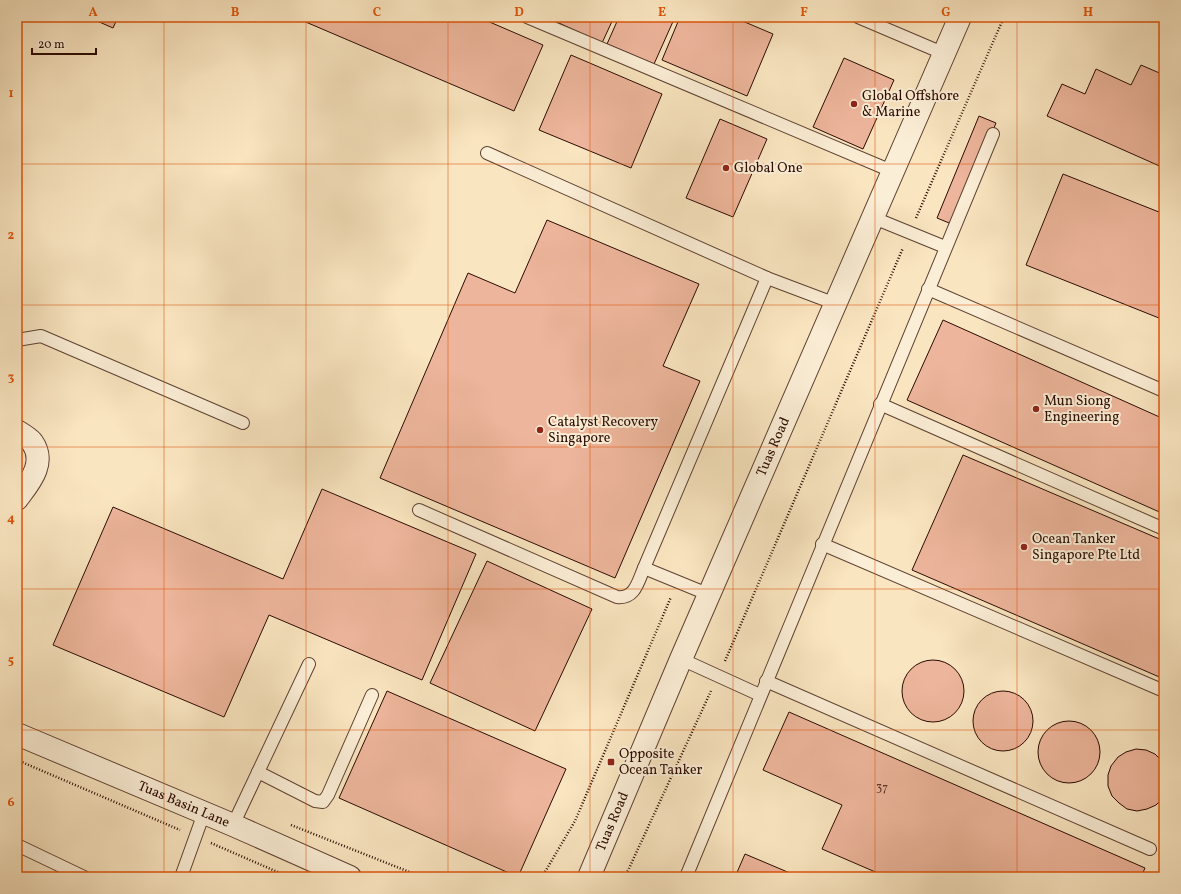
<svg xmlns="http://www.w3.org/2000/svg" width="1181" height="894" font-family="Vollkorn,serif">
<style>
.building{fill:#edb59b;stroke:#2b0a01}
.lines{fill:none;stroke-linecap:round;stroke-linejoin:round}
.service-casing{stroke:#5e4131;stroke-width:14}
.minor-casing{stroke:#5e4131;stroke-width:24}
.path{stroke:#2b0a01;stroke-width:2.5;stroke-dasharray:1 2;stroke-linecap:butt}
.service{stroke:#fbeed6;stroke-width:12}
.minor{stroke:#fbeed6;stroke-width:22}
.grid{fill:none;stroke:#df550b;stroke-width:1;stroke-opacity:0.55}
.poi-dot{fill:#8f2418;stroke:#fbeed6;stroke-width:1.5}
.labels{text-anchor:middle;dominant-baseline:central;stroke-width:4;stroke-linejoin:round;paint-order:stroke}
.number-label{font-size:12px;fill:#5c3528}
.poi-label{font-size:14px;fill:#2b0a01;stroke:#fbeed6;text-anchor:start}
.street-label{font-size:14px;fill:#2b0a01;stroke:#fbeed6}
.neatline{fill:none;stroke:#df550b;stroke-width:1.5}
.grid-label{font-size:13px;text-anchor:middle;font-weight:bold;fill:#df550b}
</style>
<rect width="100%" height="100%" fill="#f9e5c0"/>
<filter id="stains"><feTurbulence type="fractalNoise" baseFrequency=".005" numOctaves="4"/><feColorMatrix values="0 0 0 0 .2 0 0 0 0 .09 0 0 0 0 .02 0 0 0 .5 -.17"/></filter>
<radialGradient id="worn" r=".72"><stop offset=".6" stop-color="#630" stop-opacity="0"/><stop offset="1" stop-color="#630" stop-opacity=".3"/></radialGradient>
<g class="building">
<polygon points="88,17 118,17 113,28"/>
<polygon points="294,17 478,17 543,45 514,111"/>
<polygon points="546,17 614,17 602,43"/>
<polygon points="619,17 675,17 654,64 607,44"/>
<polygon points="680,17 733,17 773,34 747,96 662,60"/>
<polygon points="571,55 662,94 631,168 539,130"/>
<polygon points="844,58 894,80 863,149 813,127"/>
<polygon points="1141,65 1164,75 1164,168 1047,116 1062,84 1085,94 1096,69 1131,85"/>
<polygon points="979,116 996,123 954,225 937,218"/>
<polygon points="720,119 767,139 733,217 686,198"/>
<polygon points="1063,174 1164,214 1164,320 1026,265"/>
<polygon points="547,220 699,284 663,366 700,381 615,578 380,478 468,273 515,293"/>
<polygon points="943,320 1164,419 1164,514 907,400"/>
<polygon points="963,455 1164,541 1164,679 912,570"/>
<polygon points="322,489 476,554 422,680 269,615 224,717 53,645 113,507 283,579"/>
<polygon points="487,561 592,609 535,731 430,683"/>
<circle cx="933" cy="691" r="31"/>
<circle cx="1003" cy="721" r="30"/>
<polygon points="387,691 566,769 518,877 339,798"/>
<polygon points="789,712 1145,868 1141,877 887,877 822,849 842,805 763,770"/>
<circle cx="1069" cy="752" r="31"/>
<polygon points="1136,749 1146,750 1155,754 1164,763 1163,798 1156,805 1147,809 1137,811 1127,809 1119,803 1112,796 1108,786 1108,775 1111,766 1118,757 1126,752"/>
<polygon points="745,854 797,876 796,877 735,877"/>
</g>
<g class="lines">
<g class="service-casing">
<g id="service">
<polyline points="527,17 894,172"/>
<polyline points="858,17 945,54"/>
<polyline points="487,153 767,278 836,304"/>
<polyline points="874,218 945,247"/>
<polyline points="928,289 1164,391"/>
<polyline points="17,340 41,336 243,423"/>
<polyline points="880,404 1164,529"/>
<path d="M419,510l198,87c18,2 21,-15 27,-29l123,-290"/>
<polyline points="822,544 1164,691"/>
<polyline points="644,568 710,595"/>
<polyline points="681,659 760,695"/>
<polyline points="766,681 1150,849"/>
<polyline points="258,772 315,801 323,802 328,795 372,695"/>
<polyline points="233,825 309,664"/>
<polyline points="17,845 84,877"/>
<polyline points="181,877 204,813"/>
<polyline points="686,877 993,134"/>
</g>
</g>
<g class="minor-casing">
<g id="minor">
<path d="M17,431c5,3 12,7 15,11 15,21 -3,41 -15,57"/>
<path id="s1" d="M17,734l216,91 117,52"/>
<path id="s2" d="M589,877l92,-218 279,-642"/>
</g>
</g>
<g class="path">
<polyline points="916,218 1004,17"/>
<polyline points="725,661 903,248"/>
<polyline points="17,760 180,830"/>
<polyline points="291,825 422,877"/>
<polyline points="211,843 289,877"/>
<polyline points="542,877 575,821 671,597"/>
<polyline points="625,877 711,691"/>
</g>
<use href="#service" class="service"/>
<use href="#minor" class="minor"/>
</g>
<path class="grid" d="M164,17v860M306,17v860M448,17v860M590,17v860M733,17v860M875,17v860M1017,17v860M17,164h1147M17,305h1147M17,447h1147M17,589h1147M17,730h1147"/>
<g class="poi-dot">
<circle cx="854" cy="104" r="4"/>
<circle cx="726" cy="168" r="4"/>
<circle cx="1036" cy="409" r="4"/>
<circle cx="540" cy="430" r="4"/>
<circle cx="1024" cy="547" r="4"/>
<rect x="607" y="758" width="8" height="8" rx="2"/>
</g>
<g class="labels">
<g class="number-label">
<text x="882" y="788">37</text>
</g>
<g class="poi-label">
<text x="862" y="96">Global Offshore<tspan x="862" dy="16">&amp; Marine</tspan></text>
<text x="734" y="168">Global One</text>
<text x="1044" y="401">Mun Siong<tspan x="1044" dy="16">Engineering</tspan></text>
<text x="548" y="422">Catalyst Recovery<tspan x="548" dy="16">Singapore</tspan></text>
<text x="1032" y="539">Ocean Tanker<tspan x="1032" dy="16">Singapore Pte Ltd</tspan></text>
<text x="619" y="754">Opposite<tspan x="619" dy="16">Ocean Tanker</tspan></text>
</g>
<g class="street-label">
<text stroke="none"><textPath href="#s2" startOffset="468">Tuas Road</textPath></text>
<text stroke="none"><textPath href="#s1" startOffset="181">Tuas Basin Lane</textPath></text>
<text stroke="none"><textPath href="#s2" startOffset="60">Tuas Road</textPath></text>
</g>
</g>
<rect width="1181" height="894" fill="none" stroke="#f9e5c0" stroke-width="44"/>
<path d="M32 48v6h64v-6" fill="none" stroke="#2b0a01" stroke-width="2"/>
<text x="38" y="48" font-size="12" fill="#2b0a01" stroke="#fbeed6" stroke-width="3" paint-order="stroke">20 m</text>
<rect x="22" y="22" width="1137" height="850" class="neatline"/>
<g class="grid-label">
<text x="93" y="16">A</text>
<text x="235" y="16">B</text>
<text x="377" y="16">C</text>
<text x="519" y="16">D</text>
<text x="662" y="16">E</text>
<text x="804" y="16">F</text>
<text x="946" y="16">G</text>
<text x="1088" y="16">H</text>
<text x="11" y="97">1</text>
<text x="11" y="239">2</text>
<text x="11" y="381">3</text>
<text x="11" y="522">4</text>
<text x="11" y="664">5</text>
<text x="11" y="806">6</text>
</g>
<rect width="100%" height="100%" filter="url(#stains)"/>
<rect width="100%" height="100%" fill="url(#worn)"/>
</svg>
